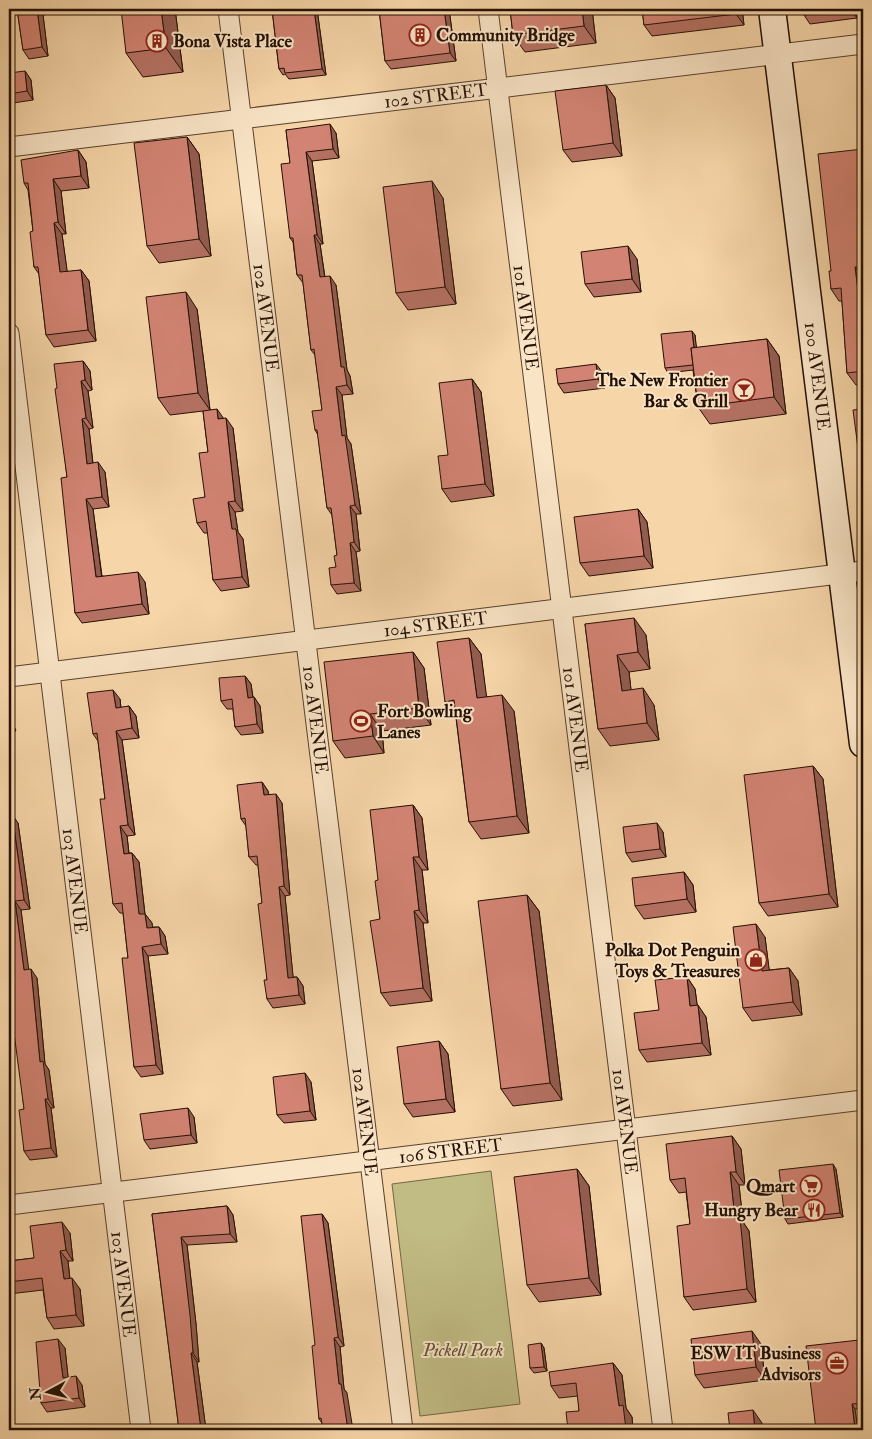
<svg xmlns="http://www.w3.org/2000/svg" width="872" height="1439" font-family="'IM FELL Double Pica',serif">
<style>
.green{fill:#c1bc84;stroke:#726644}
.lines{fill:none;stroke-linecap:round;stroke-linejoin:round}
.street-casing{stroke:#58412c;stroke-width:21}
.secondary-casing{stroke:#241003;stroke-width:29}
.street{stroke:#f9e4c6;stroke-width:19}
.secondary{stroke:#f9e4c6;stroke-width:26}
.wall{fill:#b57163;stroke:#241003}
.shaded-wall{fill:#935c50;stroke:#241003}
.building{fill:#d28373;stroke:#241003}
.labels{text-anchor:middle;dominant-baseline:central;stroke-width:4;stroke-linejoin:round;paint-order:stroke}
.poi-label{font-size:18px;font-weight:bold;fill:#241003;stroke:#f9e4c6;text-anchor:end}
.street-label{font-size:18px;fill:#241003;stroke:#f9e4c6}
.park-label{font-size:18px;font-style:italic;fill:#5b4c30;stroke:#f9e4c6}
</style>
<rect width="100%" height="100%" fill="#f6d5a8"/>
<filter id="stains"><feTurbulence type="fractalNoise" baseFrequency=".004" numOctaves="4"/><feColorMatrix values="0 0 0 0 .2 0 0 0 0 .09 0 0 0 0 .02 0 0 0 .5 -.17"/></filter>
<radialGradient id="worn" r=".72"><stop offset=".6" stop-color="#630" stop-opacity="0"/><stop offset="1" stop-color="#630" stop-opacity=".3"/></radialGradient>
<polygon class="green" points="491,1171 520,1404 420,1416 392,1184"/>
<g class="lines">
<g class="street-casing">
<g id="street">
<path id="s1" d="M228,9l175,1421"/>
<path id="s2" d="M488,9l175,1421"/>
<path id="s3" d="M9,147l854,-103"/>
<path id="s4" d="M9,333l132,1097"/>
<path id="s5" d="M9,677l854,-106"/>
<path id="s6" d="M9,1205l854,-105"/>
</g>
</g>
<g class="secondary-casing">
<g id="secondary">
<path id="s7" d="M772,9l91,735"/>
</g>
</g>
<use href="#street" class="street"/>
<use href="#secondary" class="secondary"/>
</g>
<g class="wall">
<polygon points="17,9 63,9 63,12 43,15 48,56 29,59 23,50"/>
<polygon points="175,9 183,72 143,77 126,53"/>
<polygon points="272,9 317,9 326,75 289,79 285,74 283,75 279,69"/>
<polygon points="379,9 449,9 456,61 391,69 385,61"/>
<polygon points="510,9 592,9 596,43 525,52 513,35"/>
<polygon points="642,9 742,9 744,25 652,36 644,25"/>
<polygon points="803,9 856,9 857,18 810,24 804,15"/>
<polygon points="25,71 31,80 33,100 13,103 9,96 9,94"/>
<polygon points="606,85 615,98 622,156 572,162 563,150"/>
<polygon points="286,130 336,133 339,158 312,161 323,244 320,244 325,277 336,285 347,370 350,376 353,394 342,395 347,438 351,444 361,514 356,514 360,551 356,552 361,591 337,594 331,585 336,567 337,555 332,515 327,508 318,435 315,430 322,410 315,355 311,350 303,283 297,275 293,242 290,238 290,163"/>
<polygon points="187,137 199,154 211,256 159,263 147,246"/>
<polygon points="863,149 863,384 856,385 847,373 842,301 839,301 831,289 831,271"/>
<polygon points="78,150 86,162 89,188 61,191 66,234 62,234 67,272 81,270 89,281 96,341 54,347 46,335 39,274 34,267 33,231 28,190 24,183"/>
<polygon points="443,198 456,304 408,310 396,293"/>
<polygon points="637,259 641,292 594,297 585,284"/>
<polygon points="197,309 210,410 223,418 233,428 243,511 235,512 238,532 243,539 249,587 221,591 213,580 208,533 204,533 197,523 205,497 208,452 203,411 170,415 158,398"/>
<polygon points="695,335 696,348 767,339 779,356 786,414 710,424 698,407 693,370 668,373 665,368"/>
<polygon points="83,361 90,371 92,390 88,391 93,428 89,429 93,463 105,472 109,507 93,509 102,576 145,582 149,614 82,623 75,613 67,477 57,388"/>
<polygon points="603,373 605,388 564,393 558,384"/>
<polygon points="472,379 481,392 494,496 451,502 442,489 448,455"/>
<polygon points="858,448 863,448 863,456"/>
<polygon points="638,509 647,522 653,568 589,576 580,563"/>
<polygon points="585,624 646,635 650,669 629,672 631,690 654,705 659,740 610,746 598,729"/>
<polygon points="469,638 481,654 486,696 514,711 529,833 481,839 469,822 456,718 445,702"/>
<polygon points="413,652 424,668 431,725 382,731 384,753 345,758 333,741"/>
<polygon points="245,676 251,684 253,697 254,697 260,706 263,733 241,735 235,727 233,709 227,709 221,701"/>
<polygon points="120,699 121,708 129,706 136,716 139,738 122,740 135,835 127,836 129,853 132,853 139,862 145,914 152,923 152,927 159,927 165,936 168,954 148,956 163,1074 141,1077 134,1067 128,958 123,913 120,913 113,904 105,799 98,741 93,734"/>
<polygon points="813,766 823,779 838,907 768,916 759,903"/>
<polygon points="262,782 268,791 269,795 282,803 290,895 285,896 293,977 297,977 303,986 305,1004 273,1008 267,999 267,980 262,903 258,865 256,865 249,857 246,826 241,819"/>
<polygon points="413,805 422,818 428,870 422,870 428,923 423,923 432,1001 390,1006 381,993 380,919 378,880"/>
<polygon points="18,823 30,909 21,910 28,970 37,978 45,1064 49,1070 54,1108 51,1108 57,1157 30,1160 24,1151 24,1109 9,972"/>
<polygon points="663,832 666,857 632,862 626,853"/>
<polygon points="684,872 693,885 696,912 644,919 635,906"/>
<polygon points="527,895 539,911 562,1100 513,1106 501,1089"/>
<polygon points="765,937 769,970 789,968 798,981 802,1015 752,1021 743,1008"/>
<polygon points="687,977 695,989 697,1005 706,1017 711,1055 647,1062 639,1050 659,1010"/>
<polygon points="439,1041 448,1054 455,1112 413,1117 404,1104"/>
<polygon points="311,1082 316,1120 284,1123 277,1115"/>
<polygon points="194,1117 197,1143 150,1149 144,1140"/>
<polygon points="732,1136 741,1149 745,1185 739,1185 743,1222 749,1231 756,1302 693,1310 684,1297 690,1224 686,1192 679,1193 670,1180"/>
<polygon points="577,1169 589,1186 601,1295 539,1302 527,1285"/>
<polygon points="836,1169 843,1217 788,1224 785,1219"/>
<polygon points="227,1206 233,1215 237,1242 187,1245 196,1324 199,1362 197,1362 206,1430 179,1430 152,1214"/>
<polygon points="322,1214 328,1223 344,1346 340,1347 344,1389 347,1393 322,1423 319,1419"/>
<polygon points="70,1233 73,1261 68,1261 70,1279 80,1289 84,1326 54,1329 47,1318 43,1290 9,1294 9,1261 34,1258"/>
<polygon points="541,1343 544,1348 547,1371 534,1373 530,1368"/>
<polygon points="863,1343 863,1408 855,1409 816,1430"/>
<polygon points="761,1344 765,1380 704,1388 695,1375"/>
<polygon points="65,1348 68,1377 82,1385 85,1407 47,1412 41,1403"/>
<polygon points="613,1363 622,1375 626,1408 632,1417 633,1430 568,1430 579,1411 578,1396 559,1398 551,1386"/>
</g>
<g class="shaded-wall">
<polygon points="37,9 39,9 43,15 48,56 42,47"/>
<polygon points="161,9 175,9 183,72 166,48"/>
<polygon points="314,9 317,9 326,75 322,69"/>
<polygon points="444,9 449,9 456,61 450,53"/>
<polygon points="582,9 592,9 596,43 584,26"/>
<polygon points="735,9 742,9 744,25 736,14"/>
<polygon points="851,9 856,9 857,18 851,10"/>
<polygon points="25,71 31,80 33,100 27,91"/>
<polygon points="606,85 615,98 622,156 613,143"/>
<polygon points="330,124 336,133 339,158 333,149"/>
<polygon points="187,137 199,154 211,256 199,239"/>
<polygon points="78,150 86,162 89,188 81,176"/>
<polygon points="306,152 312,161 323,244 317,235"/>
<polygon points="53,179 61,191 66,234 58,222"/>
<polygon points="432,181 443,198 456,304 445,287"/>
<polygon points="54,223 62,234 69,284 60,272"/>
<polygon points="314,235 320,244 326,286 320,277"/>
<polygon points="628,246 637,259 641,292 632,279"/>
<polygon points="855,267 863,278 863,305 859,299"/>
<polygon points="81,270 89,281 96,341 88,330"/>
<polygon points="330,276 336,285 347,370 350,376 353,394 347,385 341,367"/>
<polygon points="186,292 197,309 210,410 198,393"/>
<polygon points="692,331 695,335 699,369 696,365"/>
<polygon points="767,339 779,356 786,414 774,397"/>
<polygon points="83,361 90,371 92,390 85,380"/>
<polygon points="596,364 603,373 605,388 598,379"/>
<polygon points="472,379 481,392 494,496 485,484"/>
<polygon points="81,381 88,391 93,428 86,418"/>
<polygon points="336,387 342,395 347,438 351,444 361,514 355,505 342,436"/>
<polygon points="217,409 224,419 218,419"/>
<polygon points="226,418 233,428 243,511 235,501"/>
<polygon points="82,419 89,429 94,474 87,464"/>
<polygon points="98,462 105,472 109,507 102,497"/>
<polygon points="86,499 93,509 103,587 96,577"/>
<polygon points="228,502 235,512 238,532 243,539 249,587 242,577 232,529"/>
<polygon points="350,506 356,514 360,551 354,542"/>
<polygon points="638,509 647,522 653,568 644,556"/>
<polygon points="350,543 356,552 361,591 354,583"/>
<polygon points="138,572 145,582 149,614 142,604"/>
<polygon points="634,618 646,635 650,669 638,652"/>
<polygon points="469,638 481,654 489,715 477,698"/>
<polygon points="413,652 424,668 431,725 419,708"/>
<polygon points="617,655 629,672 633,708 622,691"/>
<polygon points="245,676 251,684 254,706 248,698"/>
<polygon points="643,688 654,705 659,740 647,723"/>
<polygon points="113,690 120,699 122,718 116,708"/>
<polygon points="502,695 514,711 529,833 517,816"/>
<polygon points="254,697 260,706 263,733 257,724"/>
<polygon points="129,706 136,716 139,738 132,728"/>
<polygon points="370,714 382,731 384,753 373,736"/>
<polygon points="10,721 16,730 9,739 9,723"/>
<polygon points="116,731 122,740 135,835 128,825"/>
<polygon points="813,766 823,779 838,907 829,894"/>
<polygon points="262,782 268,791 270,804 264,795"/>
<polygon points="276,794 282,803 290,895 284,886"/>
<polygon points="413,805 422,818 428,870 419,857"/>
<polygon points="12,814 18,823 30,909 24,900"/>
<polygon points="657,823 663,832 666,857 660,849"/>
<polygon points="120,826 127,836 130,863 124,854"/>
<polygon points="132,853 139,862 146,924 139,914"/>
<polygon points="413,857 422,870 428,923 419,910"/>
<polygon points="684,872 693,885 696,912 687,899"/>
<polygon points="279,887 285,896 294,986 288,978"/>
<polygon points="527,895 539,911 562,1100 550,1083"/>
<polygon points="15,901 21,910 30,979 24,970"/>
<polygon points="414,911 423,923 432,1001 423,988"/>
<polygon points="145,914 152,923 154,938 147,928"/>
<polygon points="756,924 765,937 771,984 762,971"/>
<polygon points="159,927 165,936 168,954 161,944"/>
<polygon points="142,947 148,956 163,1074 156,1065"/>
<polygon points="789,968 798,981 802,1015 793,1002"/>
<polygon points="31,969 37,978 45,1064 49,1070 54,1108 48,1099 40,1062"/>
<polygon points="297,977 303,986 305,1004 299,995"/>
<polygon points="687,977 695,989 699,1018 690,1006"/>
<polygon points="698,1005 706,1017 711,1055 702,1043"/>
<polygon points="439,1041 448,1054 455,1112 446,1099"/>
<polygon points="305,1073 311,1082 316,1120 310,1111"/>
<polygon points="45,1099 51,1108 57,1157 51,1148"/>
<polygon points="188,1108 194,1117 197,1143 191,1135"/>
<polygon points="732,1136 741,1149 745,1185 736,1172"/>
<polygon points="833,1164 836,1169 843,1217 840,1213"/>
<polygon points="577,1169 589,1186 601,1295 589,1278"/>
<polygon points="730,1172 739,1185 743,1222 749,1231 756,1302 747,1289 735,1219"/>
<polygon points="227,1206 233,1215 237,1242 230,1234"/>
<polygon points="322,1214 328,1223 344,1346 338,1337"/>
<polygon points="62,1222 70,1233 73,1261 66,1250"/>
<polygon points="181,1237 187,1245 196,1324 199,1362 193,1353"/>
<polygon points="60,1251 68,1261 71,1290 64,1279"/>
<polygon points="72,1278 80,1289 84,1326 76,1315"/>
<polygon points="752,1331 761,1344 765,1380 756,1367"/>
<polygon points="334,1338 340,1347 344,1389 347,1393 353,1430 348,1430 339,1384"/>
<polygon points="58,1339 65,1348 69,1386 63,1378"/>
<polygon points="541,1343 544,1348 547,1371 544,1367"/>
<polygon points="191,1353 197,1362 206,1430 201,1430"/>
<polygon points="613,1363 622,1375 626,1408 632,1417 633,1430 627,1430 626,1429 619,1406"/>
<polygon points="76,1376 82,1385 85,1407 79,1398"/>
<polygon points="852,1404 855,1409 858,1430 855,1430"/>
<polygon points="753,1410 762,1423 763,1430 755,1430"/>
</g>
<g class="building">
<polygon points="17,9 37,9 42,47 23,50"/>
<polygon points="121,9 161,9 166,48 126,53"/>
<polygon points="272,9 314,9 322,69 285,73 284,68 279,69"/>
<polygon points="379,9 444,9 450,53 385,61"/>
<polygon points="510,9 582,9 584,26 513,35"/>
<polygon points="642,9 735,9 736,14 644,25"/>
<polygon points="803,9 851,9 851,10 804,15"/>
<polygon points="25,71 27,91 9,94 9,73"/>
<polygon points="606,85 613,143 563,150 555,91"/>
<polygon points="330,124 333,149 306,152 317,235 314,235 320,277 330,276 341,367 344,367 347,385 336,387 342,436 345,435 355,505 350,506 354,542 350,543 354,583 331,585 329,568 336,567 334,556 337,555 331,508 327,508 317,430 315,430 312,411 322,410 314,349 311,350 302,275 297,275 293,238 290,238 281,164 290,163 286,130"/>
<polygon points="187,137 199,239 147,246 134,143"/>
<polygon points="863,149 863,266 855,267 859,299 863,298 863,371 847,373 841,288 831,289 829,271 831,271 818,154"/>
<polygon points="78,150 81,176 53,179 58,222 54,223 60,272 81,270 88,330 46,335 38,267 34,267 30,232 33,231 28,183 24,183 21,160"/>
<polygon points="432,181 445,287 396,293 383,187"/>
<polygon points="628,246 632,279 585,284 581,252"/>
<polygon points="186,292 198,393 158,398 146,297"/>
<polygon points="692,331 694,348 691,348 693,365 665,368 661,334"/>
<polygon points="767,339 774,397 698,407 691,348"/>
<polygon points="83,361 85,380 81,381 86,418 82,419 87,464 98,462 102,497 86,499 96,577 138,572 142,604 75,613 61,478 67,477 55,389 57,388 54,364"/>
<polygon points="596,364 598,379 558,384 556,369"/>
<polygon points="472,379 485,484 442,489 438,456 448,455 439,383"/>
<polygon points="217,409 218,419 226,418 235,501 228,502 232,529 236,529 242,577 213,580 206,521 197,523 193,499 205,497 199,453 208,452 203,411"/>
<polygon points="863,409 863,448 858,448 853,410"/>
<polygon points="638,509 644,556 580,563 574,517"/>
<polygon points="634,618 638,652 617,655 622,691 643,688 647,723 598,729 585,624"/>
<polygon points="469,638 477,698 502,695 517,816 469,822 454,700 445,702 437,642"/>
<polygon points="413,652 419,708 370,714 373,736 333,741 324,662"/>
<polygon points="245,676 248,698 254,697 257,724 235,727 232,699 221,701 219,678"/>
<polygon points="113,690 116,708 129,706 132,728 116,731 128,825 120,826 124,854 132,853 139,914 145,914 147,928 159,927 161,944 142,947 156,1065 134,1067 122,958 128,958 122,903 113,904 100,799 105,799 97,733 93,734 87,693"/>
<polygon points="813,766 829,894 759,903 744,775"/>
<polygon points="262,782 264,795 276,794 284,886 279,887 288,978 297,977 299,995 267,999 264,980 267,980 258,904 262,903 257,856 249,857 245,818 241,819 237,785"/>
<polygon points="413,805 419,857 413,857 419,910 414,911 423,988 381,993 370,921 380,919 375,881 378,880 370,810"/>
<polygon points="9,814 12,814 24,900 15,901 24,970 31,969 40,1062 43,1061 48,1099 45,1099 51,1148 24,1151 19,1110 24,1109 11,1010 13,1010 9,972"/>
<polygon points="657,823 660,849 626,853 623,827"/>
<polygon points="684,872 687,899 635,906 632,878"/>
<polygon points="527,895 550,1083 501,1089 478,901"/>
<polygon points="756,924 762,971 789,968 793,1002 743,1008 733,927"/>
<polygon points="687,977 690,1006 698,1005 702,1043 639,1050 634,1013 659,1010 655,980"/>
<polygon points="439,1041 446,1099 404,1104 397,1047"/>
<polygon points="305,1073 310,1111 277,1115 273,1077"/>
<polygon points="188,1108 191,1135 144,1140 140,1114"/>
<polygon points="732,1136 736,1172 730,1172 735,1219 740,1218 747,1289 684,1297 677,1226 690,1224 685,1178 670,1180 666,1144"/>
<polygon points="833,1164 840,1213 785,1219 779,1170"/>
<polygon points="577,1169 589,1278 527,1285 514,1177"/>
<polygon points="227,1206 230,1234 181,1237 190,1315 193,1353 191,1353 201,1430 179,1430 152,1214"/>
<polygon points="322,1214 338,1337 334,1338 339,1384 341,1384 348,1430 323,1430 321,1418 319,1419 312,1346 315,1345 301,1216"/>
<polygon points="62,1222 66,1250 60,1251 64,1279 72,1278 76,1315 47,1318 42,1278 9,1282 9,1261 34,1258 30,1226"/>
<polygon points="752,1331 756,1367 695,1375 691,1339"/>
<polygon points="58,1339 63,1378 76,1376 79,1398 41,1403 36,1342"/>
<polygon points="859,1340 863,1343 863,1403 852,1404 855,1430 816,1430 806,1346"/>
<polygon points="541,1343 544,1367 530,1368 528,1345"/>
<polygon points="613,1363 619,1406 623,1405 626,1429 619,1430 568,1430 566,1412 579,1411 576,1383 551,1386 549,1372"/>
<polygon points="753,1410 755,1430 730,1430 728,1413"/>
</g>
<defs>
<g id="building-ring" transform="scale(1.125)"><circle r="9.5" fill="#f9e4c6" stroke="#8f2418" stroke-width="1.5"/><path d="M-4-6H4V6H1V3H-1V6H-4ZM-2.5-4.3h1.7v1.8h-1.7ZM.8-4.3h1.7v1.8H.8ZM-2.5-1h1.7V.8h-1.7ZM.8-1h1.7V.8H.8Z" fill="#8f2418"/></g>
<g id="bar-ring" transform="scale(1.125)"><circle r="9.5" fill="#f9e4c6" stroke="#8f2418" stroke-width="1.5"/><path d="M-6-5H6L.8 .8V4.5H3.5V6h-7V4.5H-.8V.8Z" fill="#8f2418"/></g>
<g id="stadium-ring" transform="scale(1.125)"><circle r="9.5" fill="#f9e4c6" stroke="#8f2418" stroke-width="1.5"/><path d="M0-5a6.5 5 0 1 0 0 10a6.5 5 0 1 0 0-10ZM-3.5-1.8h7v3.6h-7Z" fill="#8f2418"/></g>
<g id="shop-ring" transform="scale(1.125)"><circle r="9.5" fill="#f9e4c6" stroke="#8f2418" stroke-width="1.5"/><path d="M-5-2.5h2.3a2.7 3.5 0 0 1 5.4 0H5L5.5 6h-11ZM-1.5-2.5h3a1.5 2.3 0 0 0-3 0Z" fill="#8f2418"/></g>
<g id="supermarket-ring" transform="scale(1.125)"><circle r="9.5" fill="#f9e4c6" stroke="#8f2418" stroke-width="1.5"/><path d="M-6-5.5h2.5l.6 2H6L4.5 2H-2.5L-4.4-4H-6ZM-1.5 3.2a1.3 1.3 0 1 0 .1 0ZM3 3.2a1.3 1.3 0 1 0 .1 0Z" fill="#8f2418"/></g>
<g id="restaurant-ring" transform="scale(1.125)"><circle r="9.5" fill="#f9e4c6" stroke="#8f2418" stroke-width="1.5"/><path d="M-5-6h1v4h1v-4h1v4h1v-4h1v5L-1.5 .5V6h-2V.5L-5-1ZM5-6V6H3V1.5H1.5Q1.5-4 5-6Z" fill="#8f2418"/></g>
<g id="office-ring" transform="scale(1.125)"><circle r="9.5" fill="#f9e4c6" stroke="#8f2418" stroke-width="1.5"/><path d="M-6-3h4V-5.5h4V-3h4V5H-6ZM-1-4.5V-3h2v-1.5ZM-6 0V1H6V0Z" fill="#8f2418"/></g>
</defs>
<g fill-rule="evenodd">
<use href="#building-ring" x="420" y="35"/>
<use href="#building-ring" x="157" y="41"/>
<use href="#bar-ring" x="744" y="390"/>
<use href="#stadium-ring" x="361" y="721"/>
<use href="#shop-ring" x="756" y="960"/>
<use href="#supermarket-ring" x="811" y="1186"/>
<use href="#restaurant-ring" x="814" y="1210"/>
<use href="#office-ring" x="837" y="1363"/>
</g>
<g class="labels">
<g class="poi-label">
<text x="436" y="35" text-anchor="start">Community Bridge</text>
<text x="173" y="41" text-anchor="start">Bona Vista Place</text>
<text x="728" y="380">The New Frontier<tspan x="728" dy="21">Bar &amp; Grill</tspan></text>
<text x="377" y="711" text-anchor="start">Fort Bowling<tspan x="377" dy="21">Lanes</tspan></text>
<text x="740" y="950">Polka Dot Penguin<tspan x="740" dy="21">Toys &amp; Treasures</tspan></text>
<text x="795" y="1186">Qmart</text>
<text x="798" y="1210">Hungry Bear</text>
<text x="821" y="1353">ESW IT Business<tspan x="821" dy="21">Advisors</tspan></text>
</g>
<g class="street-label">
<text stroke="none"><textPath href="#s3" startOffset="430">102 STREET</textPath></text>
<text stroke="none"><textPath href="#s1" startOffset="311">102 AVENUE</textPath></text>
<text stroke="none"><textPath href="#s2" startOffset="311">101 AVENUE</textPath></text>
<text stroke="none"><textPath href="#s7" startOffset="370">100 AVENUE</textPath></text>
<text stroke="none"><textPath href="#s5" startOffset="430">104 STREET</textPath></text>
<text stroke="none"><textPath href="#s1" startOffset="716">102 AVENUE</textPath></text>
<text stroke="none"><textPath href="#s2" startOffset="716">101 AVENUE</textPath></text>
<text stroke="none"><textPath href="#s4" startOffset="552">103 AVENUE</textPath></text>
<text stroke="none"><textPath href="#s1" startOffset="1121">102 AVENUE</textPath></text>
<text stroke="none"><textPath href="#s2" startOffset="1121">101 AVENUE</textPath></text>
<text stroke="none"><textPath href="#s6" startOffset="445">106 STREET</textPath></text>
<text stroke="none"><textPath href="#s4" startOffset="958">103 AVENUE</textPath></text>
</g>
<g class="park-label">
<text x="463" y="1350">Pickell Park</text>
</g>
</g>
<rect width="872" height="1439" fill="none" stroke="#f6d5a8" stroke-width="30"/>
<rect x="10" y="10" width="852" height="1419" fill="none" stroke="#241003" stroke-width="2.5"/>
<rect x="15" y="15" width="842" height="1409" fill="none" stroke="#241003"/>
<g transform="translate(48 1392) rotate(263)" stroke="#f9e4c6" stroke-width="4" paint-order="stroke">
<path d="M0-4L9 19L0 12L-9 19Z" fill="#241003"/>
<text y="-8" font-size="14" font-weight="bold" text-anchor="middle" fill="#241003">N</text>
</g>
<rect width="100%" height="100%" filter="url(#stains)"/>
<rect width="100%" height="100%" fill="url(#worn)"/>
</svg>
